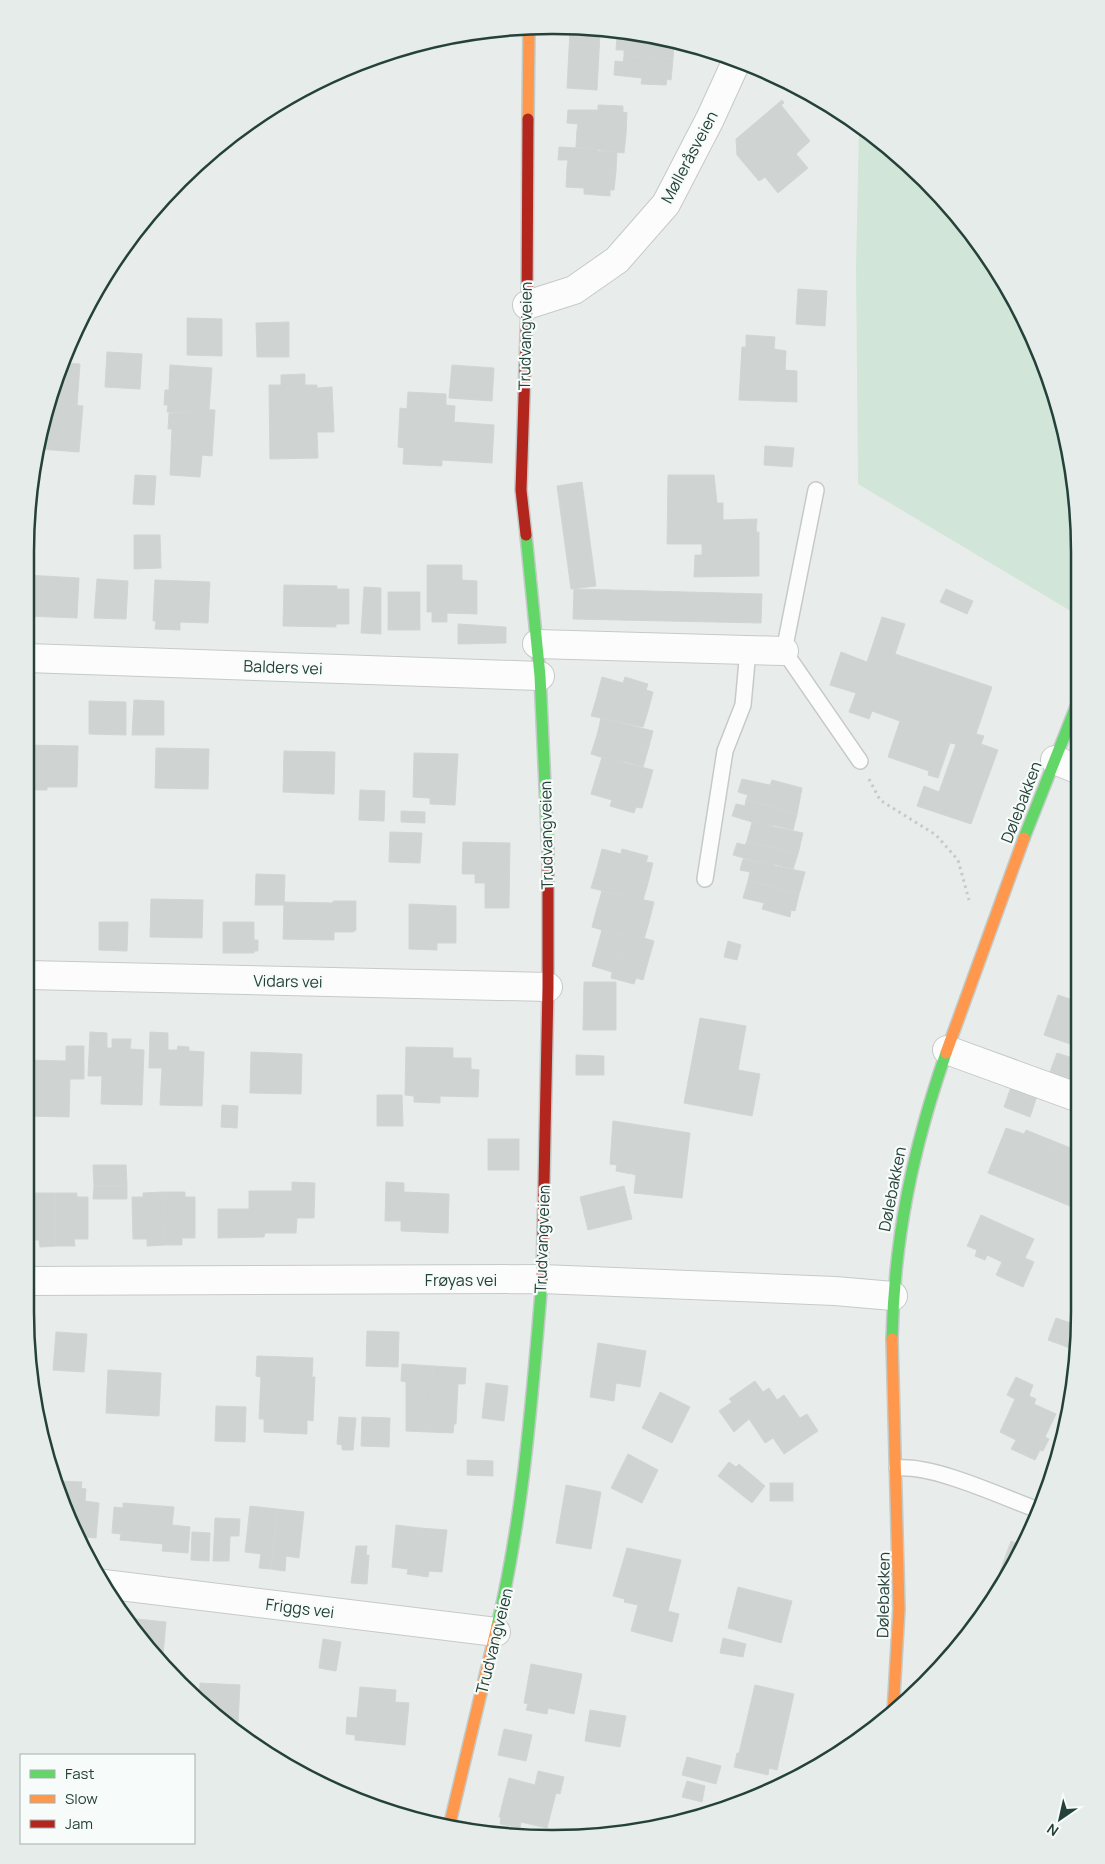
<svg xmlns="http://www.w3.org/2000/svg" width="1105" height="1864" font-family="Manrope,sans-serif">
<style>
.green{fill:#d1e6d8}
.building{fill:#cfd4d2;stroke:#d1d6d4}
.lines{fill:none;stroke-linecap:round;stroke-linejoin:round}
.lane-casing{stroke:#c5cac8;stroke-width:18}
.street-casing{stroke:#c5cac8;stroke-width:30}
.fast-casing{stroke:#c3cbc8;stroke-width:14}
.slow-casing{stroke:#c3cbc8;stroke-width:14}
.jam-casing{stroke:#c3cbc8;stroke-width:14}
.path{stroke:#c3ccca;stroke-width:3;stroke-dasharray:2.5 4;stroke-linecap:butt}
.lane{stroke:#fcfcfc;stroke-width:15}
.street{stroke:#fcfcfc;stroke-width:28}
.fast{stroke:#63d668;stroke-width:11}
.slow{stroke:#ff974d;stroke-width:11}
.jam{stroke:#b3261e;stroke-width:11}
.labels{text-anchor:middle;dominant-baseline:central;stroke-width:4.5;stroke-linejoin:round;paint-order:stroke}
.street-label{font-size:16px;fill:#24423a;stroke:#f7fbf9}
.rim{fill:none;stroke:#24423a;stroke-width:2.5}
</style>
<rect width="100%" height="100%" fill="#e8edeb"/>
<polygon class="green" points="859,125 949,204 1009,289 1062,416 1079,518 1079,616 858,484 856,268"/>
<g class="building">
<polygon points="570,31 600,33 597,90 567,88"/>
<polygon points="634,33 656,35 679,42 634,37"/>
<polygon points="617,37 654,38 654,41 674,42 673,59 624,56 624,50 616,50"/>
<polygon points="624,56 673,59 671,80 667,79 666,85 641,84 642,78 614,75 615,61 623,62"/>
<polygon points="782,100 784,103 781,105 810,141 796,154 808,168 778,193 765,177 759,181 737,155 736,139"/>
<polygon points="598,105 623,106 623,113 627,112 626,134 577,130 578,124 567,123 568,110 598,110"/>
<polygon points="577,130 626,134 624,153 576,147"/>
<polygon points="559,147 597,149 597,151 617,152 616,171 567,167 568,160 558,160"/>
<polygon points="567,167 616,171 614,190 610,190 610,196 584,194 584,188 566,187"/>
<polygon points="798,289 827,291 825,326 796,324"/>
<polygon points="187,318 222,319 222,356 187,355"/>
<polygon points="289,322 289,357 257,357 256,323"/>
<polygon points="746,335 775,337 774,349 786,351 785,370 797,371 797,402 739,400 742,347 746,347"/>
<polygon points="107,352 142,354 140,389 105,387"/>
<polygon points="63,363 80,364 77,406 60,404 59,407 48,407 53,383"/>
<polygon points="170,365 212,368 209,410 191,409 191,413 167,412 168,405 164,405 165,390 169,390"/>
<polygon points="452,365 494,368 492,401 449,398"/>
<polygon points="305,374 305,385 317,385 317,388 332,387 334,432 317,432 318,458 270,459 269,385 281,385 281,375"/>
<polygon points="408,392 446,394 446,405 455,406 454,422 494,425 492,463 442,460 442,466 403,464 404,448 398,447 400,408 407,409"/>
<polygon points="60,404 83,406 79,452 40,449 48,407 59,407"/>
<polygon points="191,409 215,410 212,456 202,455 200,477 170,475 172,429 168,429 169,413 191,413"/>
<polygon points="765,446 794,448 792,467 764,465"/>
<polygon points="135,475 156,476 154,505 133,504"/>
<polygon points="668,475 714,475 717,503 723,503 723,520 757,519 756,532 759,532 759,576 694,577 695,555 702,555 702,544 667,544"/>
<polygon points="582,482 596,586 571,589 557,486"/>
<polygon points="134,535 160,535 161,568 134,569"/>
<polygon points="427,565 462,565 462,580 477,581 477,614 447,613 447,622 432,622 432,612 427,612"/>
<polygon points="26,575 79,578 77,618 27,616"/>
<polygon points="97,579 128,581 126,619 94,618"/>
<polygon points="155,580 210,582 208,623 180,622 180,630 155,629 156,621 153,621"/>
<polygon points="284,585 337,586 337,589 349,589 349,624 336,624 336,627 283,626"/>
<polygon points="364,587 381,588 381,634 361,633"/>
<polygon points="574,589 762,594 761,623 573,619"/>
<polygon points="946,589 973,601 967,614 940,602"/>
<rect x="388" y="592" width="32" height="38"/>
<polygon points="882,617 905,624 895,654 992,687 976,734 984,736 981,744 998,750 971,824 917,806 924,786 939,792 956,744 950,743 938,778 928,775 929,771 888,757 900,721 872,711 869,719 849,712 856,693 830,685 841,652 867,662"/>
<polygon points="458,624 506,627 506,643 458,644"/>
<polygon points="602,677 623,683 625,677 648,684 646,690 653,692 648,711 597,696"/>
<polygon points="597,696 648,711 643,727 591,716"/>
<polygon points="134,700 164,701 164,735 132,735"/>
<polygon points="89,701 126,702 126,735 89,734"/>
<polygon points="601,718 653,731 648,750 597,735"/>
<polygon points="597,735 648,750 643,767 623,761 623,764 591,754"/>
<polygon points="27,745 78,746 77,787 47,787 47,790 28,790"/>
<polygon points="156,748 209,749 208,789 155,788"/>
<polygon points="284,751 335,752 334,794 283,792"/>
<polygon points="414,753 458,754 455,805 430,804 430,798 413,797"/>
<polygon points="602,757 653,770 647,791 596,777"/>
<polygon points="596,777 647,791 642,808 636,807 634,813 610,806 612,800 591,794"/>
<polygon points="742,779 770,785 772,780 802,788 797,814 746,800 748,795 738,792"/>
<polygon points="360,790 385,791 384,821 359,820"/>
<polygon points="746,800 797,814 793,830 773,825 772,828 732,816 736,804 745,806"/>
<polygon points="401,811 425,812 425,823 401,822"/>
<polygon points="752,822 803,833 798,854 747,841"/>
<polygon points="390,832 422,833 420,863 389,862"/>
<polygon points="747,841 798,854 793,869 774,864 774,867 733,855 737,843 745,845"/>
<polygon points="463,842 510,843 509,908 485,908 485,883 475,883 475,874 462,874"/>
<polygon points="602,849 621,854 622,849 648,856 646,862 653,863 648,883 597,868"/>
<polygon points="743,859 805,872 799,894 748,881 750,872 740,870"/>
<polygon points="597,868 648,883 643,900 591,888"/>
<polygon points="256,874 285,875 284,905 255,905"/>
<polygon points="748,881 799,894 795,911 791,910 790,917 762,909 764,903 743,898"/>
<polygon points="602,891 654,902 649,922 597,908"/>
<polygon points="151,899 203,900 202,938 150,937"/>
<polygon points="333,901 356,901 356,930 353,932 334,932 334,940 283,939 284,902 333,903"/>
<polygon points="409,904 456,906 456,943 437,943 437,950 409,949"/>
<polygon points="597,908 649,922 644,939 623,932 622,936 592,927"/>
<polygon points="99,922 128,922 127,951 99,950"/>
<polygon points="223,922 254,922 254,940 258,940 258,951 254,951 254,953 223,953"/>
<polygon points="602,930 622,936 623,932 654,941 648,962 597,948"/>
<polygon points="728,941 741,945 737,960 724,957"/>
<polygon points="597,948 648,962 643,980 636,978 634,984 611,978 612,972 592,966"/>
<polygon points="584,982 616,982 616,1030 583,1030"/>
<polygon points="1058,995 1079,1002 1079,1047 1044,1035"/>
<polygon points="700,1018 746,1026 738,1070 760,1074 752,1116 684,1103"/>
<polygon points="90,1032 107,1033 107,1048 112,1048 112,1039 131,1039 130,1049 144,1050 142,1105 101,1104 102,1076 88,1076"/>
<polygon points="150,1032 168,1033 168,1050 177,1050 178,1046 189,1047 189,1051 204,1052 202,1106 160,1105 162,1068 149,1068"/>
<polygon points="66,1046 84,1046 84,1079 70,1079 69,1117 29,1116 29,1060 66,1061"/>
<polygon points="406,1047 453,1048 453,1058 471,1058 471,1069 479,1070 478,1097 440,1096 440,1103 414,1102 414,1096 405,1095"/>
<polygon points="251,1052 302,1054 301,1094 250,1093"/>
<polygon points="1057,1053 1079,1060 1079,1082 1050,1072"/>
<polygon points="576,1055 604,1056 604,1075 576,1075"/>
<polygon points="1011,1087 1037,1096 1030,1117 1004,1107"/>
<polygon points="377,1095 402,1095 403,1126 377,1126"/>
<polygon points="222,1105 238,1106 237,1128 221,1127"/>
<polygon points="613,1121 690,1133 682,1198 634,1193 636,1175 632,1174 633,1167 631,1174 616,1171 617,1165 610,1164"/>
<polygon points="1006,1128 1024,1134 1026,1130 1073,1149 1070,1154 1051,1146 1033,1191 988,1173"/>
<rect x="488" y="1139" width="31" height="31"/>
<polygon points="1051,1146 1079,1158 1079,1184 1070,1206 1033,1191"/>
<polygon points="93,1165 126,1165 127,1186 94,1186"/>
<polygon points="292,1182 315,1183 314,1218 297,1218 296,1233 265,1233 264,1237 218,1238 218,1209 249,1209 249,1191 292,1191"/>
<polygon points="386,1182 404,1183 404,1192 449,1194 448,1233 401,1231 401,1221 385,1221"/>
<polygon points="94,1186 127,1186 127,1199 93,1199"/>
<polygon points="624,1186 632,1219 588,1230 580,1197"/>
<polygon points="164,1192 165,1245 147,1246 147,1239 133,1239 132,1197 143,1197 143,1193"/>
<polygon points="164,1192 185,1192 185,1197 195,1197 195,1238 182,1238 182,1245 165,1245"/>
<polygon points="35,1193 56,1193 56,1246 40,1247 39,1240 29,1240 29,1198 35,1198"/>
<polygon points="56,1193 77,1193 77,1197 88,1197 88,1239 74,1239 75,1246 56,1246"/>
<polygon points="981,1215 1034,1239 1025,1258 1034,1262 1023,1287 996,1275 1002,1262 987,1255 985,1260 975,1256 977,1250 967,1246"/>
<polygon points="1075,1312 1079,1313 1078,1351 1048,1340 1056,1318 1071,1323"/>
<polygon points="367,1331 399,1332 398,1367 366,1366"/>
<polygon points="56,1332 87,1334 84,1372 53,1370"/>
<polygon points="598,1343 646,1351 640,1387 616,1383 614,1401 590,1397"/>
<polygon points="257,1356 313,1358 312,1377 315,1377 313,1421 307,1420 307,1434 264,1432 264,1419 259,1419 261,1377 256,1376"/>
<polygon points="402,1364 433,1366 430,1432 406,1431 406,1382 401,1381"/>
<polygon points="433,1366 466,1368 465,1384 458,1384 456,1424 454,1424 453,1433 430,1432"/>
<polygon points="108,1370 161,1373 159,1416 106,1413"/>
<polygon points="1016,1377 1033,1385 1029,1396 1036,1399 1034,1404 1056,1414 1045,1437 1049,1439 1043,1451 1040,1450 1035,1460 1011,1449 1016,1440 1000,1432 1015,1399 1007,1395"/>
<polygon points="755,1381 763,1392 769,1388 777,1400 784,1395 800,1418 807,1414 818,1431 784,1454 773,1438 765,1443 749,1419 734,1432 719,1411 732,1402 729,1399"/>
<polygon points="486,1383 508,1386 504,1421 482,1418"/>
<polygon points="660,1392 690,1407 672,1443 642,1428"/>
<polygon points="216,1406 246,1407 245,1442 215,1441"/>
<polygon points="339,1417 356,1418 353,1450 342,1450 342,1445 337,1444"/>
<polygon points="362,1417 390,1418 389,1447 361,1446"/>
<polygon points="628,1454 658,1470 642,1503 611,1488"/>
<polygon points="467,1460 493,1461 493,1476 467,1475"/>
<polygon points="729,1462 736,1467 739,1464 765,1486 752,1503 718,1476"/>
<polygon points="59,1481 82,1482 81,1488 86,1489 85,1501 99,1503 96,1538 76,1536 58,1494"/>
<rect x="770" y="1483" width="23" height="18"/>
<polygon points="566,1485 601,1492 591,1549 556,1543"/>
<polygon points="123,1503 174,1507 172,1525 190,1527 188,1553 162,1551 163,1544 120,1540 121,1534 112,1533 114,1507 123,1508"/>
<polygon points="250,1506 277,1509 271,1569 259,1568 261,1554 245,1552"/>
<polygon points="277,1509 304,1512 299,1558 286,1556 285,1571 271,1569"/>
<polygon points="215,1518 240,1519 239,1536 230,1536 229,1561 213,1561"/>
<polygon points="396,1525 420,1528 415,1575 407,1574 408,1569 392,1567"/>
<polygon points="420,1528 447,1530 442,1572 429,1571 428,1577 415,1575"/>
<polygon points="192,1532 210,1533 209,1561 191,1560"/>
<polygon points="1011,1541 1021,1545 1004,1579 998,1577"/>
<polygon points="356,1546 367,1546 366,1555 369,1555 367,1584 351,1583"/>
<polygon points="627,1548 681,1560 668,1611 679,1614 672,1642 631,1631 638,1605 624,1602 625,1599 613,1596"/>
<polygon points="738,1587 792,1601 781,1643 728,1628"/>
<polygon points="127,1618 166,1622 162,1665 134,1632"/>
<polygon points="723,1638 746,1644 743,1657 720,1653"/>
<polygon points="323,1639 341,1642 336,1671 319,1668"/>
<polygon points="531,1664 582,1674 574,1714 548,1708 547,1714 526,1710 528,1704 524,1703"/>
<polygon points="200,1683 240,1685 238,1722 233,1722 233,1728 199,1701"/>
<polygon points="755,1685 794,1694 777,1770 769,1768 768,1775 734,1767 737,1753 739,1753"/>
<polygon points="360,1687 396,1690 395,1702 409,1703 405,1745 355,1740 355,1735 346,1734 347,1717 357,1718"/>
<polygon points="590,1710 626,1716 620,1747 585,1741"/>
<polygon points="504,1729 532,1735 526,1761 498,1755"/>
<polygon points="687,1757 721,1766 716,1784 682,1775"/>
<polygon points="538,1771 564,1777 560,1794 556,1793 547,1828 521,1822 520,1828 500,1824 501,1817 499,1817 509,1778 535,1785"/>
<polygon points="687,1781 705,1786 702,1802 682,1797"/>
</g>
<g class="lines">
<g class="lane-casing">
<g id="lane">
<polyline points="816,490 784,651 860,761"/>
<polyline points="705,879 725,751 743,705 748,650"/>
<path d="M897,1468c38,-3 103,28 141,42"/>
</g>
</g>
<g class="street-casing">
<g id="street">
<polyline points="527,305 574,290 617,260 666,204 710,119 737,60"/>
<polyline points="537,644 784,651"/>
<polyline points="27,658 540,676"/>
<polyline points="1055,760 1079,770"/>
<polyline points="28,975 548,987"/>
<polyline points="947,1050 1079,1098"/>
<polyline points="29,1281 542,1279 835,1291 893,1296"/>
<polyline points="104,1584 496,1632"/>
</g>
</g>
<g class="fast-casing">
<g id="fast">
<polyline points="526,535 540,676 548,852"/>
<polyline points="1024,838 1079,699"/>
<path d="M892,1339c2,-101 21,-191 54,-286"/>
<path d="M497,1626c27,-113 35,-230 45,-345"/>
</g>
</g>
<g class="slow-casing">
<g id="slow">
<polyline points="528,119 529,27"/>
<polyline points="946,1053 1024,838"/>
<polyline points="892,1339 899,1609 893,1713"/>
<polyline points="449,1827 497,1626"/>
</g>
</g>
<g class="jam-casing">
<g id="jam">
<polyline points="526,535 521,490 527,305 528,119"/>
<polyline points="542,1281 548,987 548,852"/>
</g>
</g>
<polyline class="path" points="869,779 880,800 936,835 958,860 969,900"/>
<use href="#lane" class="lane"/>
<use href="#street" class="street"/>
<use href="#fast" class="fast"/>
<use href="#slow" class="slow"/>
<use href="#jam" class="jam"/>
</g>
<g class="labels">
<g class="street-label">
<text transform="translate(689 157) rotate(-62)">Mølleråsveien</text>
<text transform="translate(525 336) rotate(-89)">Trudvangveien</text>
<text transform="translate(283 667) rotate(2)">Balders vei</text>
<text transform="translate(1021 802) rotate(-69)">Dølebakken</text>
<text transform="translate(546 835) rotate(-91)">Trudvangveien</text>
<text transform="translate(288 981) rotate(1)">Vidars vei</text>
<text transform="translate(892 1189) rotate(-79)">Dølebakken</text>
<text transform="translate(542 1239) rotate(-88)">Trudvangveien</text>
<text x="461" y="1280">Frøyas vei</text>
<text transform="translate(883 1595) rotate(-89)">Dølebakken</text>
<text transform="translate(300 1608) rotate(7)">Friggs vei</text>
<text transform="translate(494 1641) rotate(-76)">Trudvangveien</text>
</g>
</g>
<path d="M0 0H1105V1864H0ZM552 34H553A518 518 0 0 1 1071 552V1312A518 518 0 0 1 553 1830H552A518 518 0 0 1 34 1312V552A518 518 0 0 1 552 34Z" fill="#e6ecea" fill-rule="evenodd"/>
<path class="rim" d="M552 34H553A518 518 0 0 1 1071 552V1312A518 518 0 0 1 553 1830H552A518 518 0 0 1 34 1312V552A518 518 0 0 1 552 34Z"/>
<rect x="20" y="1754" width="175" height="90" fill="#f7fbf9" stroke="#a3b1ad"/>
<rect x="30" y="1770" width="25" height="8" fill="#63d668" stroke="#a3b1ad"/>
<text x="65" y="1779" font-size="15" fill="#24423a">Fast</text>
<rect x="30" y="1795" width="25" height="8" fill="#ff974d" stroke="#a3b1ad"/>
<text x="65" y="1804" font-size="15" fill="#24423a">Slow</text>
<rect x="30" y="1820" width="25" height="8" fill="#b3261e" stroke="#a3b1ad"/>
<text x="65" y="1829" font-size="15" fill="#24423a">Jam</text>
<g transform="translate(1060 1819) rotate(214)" stroke="#f7fbf9" stroke-width="4" paint-order="stroke">
<path d="M0-4L9 19L0 12L-9 19Z" fill="#24423a"/>
<text y="-8" font-size="14" font-weight="bold" text-anchor="middle" fill="#24423a">N</text>
</g>
</svg>
